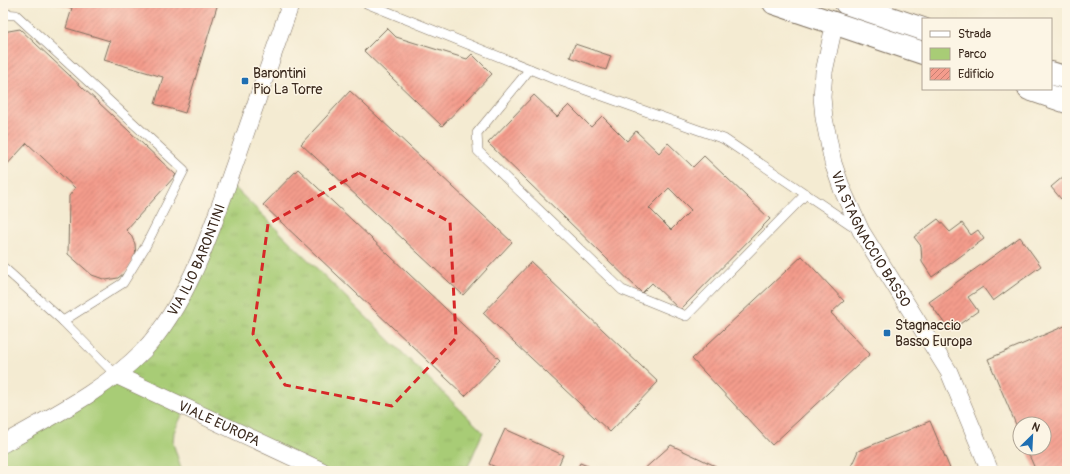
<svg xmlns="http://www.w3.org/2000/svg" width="1070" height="474" font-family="Pangolin,sans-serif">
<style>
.grass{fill:url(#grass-tufts);stroke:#727b4a}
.park{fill:#a8cc76;stroke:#727b4a}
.building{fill:url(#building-hatch);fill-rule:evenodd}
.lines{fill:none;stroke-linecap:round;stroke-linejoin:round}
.service-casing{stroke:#7c6e5d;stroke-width:10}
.minor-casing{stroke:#7c6e5d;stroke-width:18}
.trunk-casing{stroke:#7c6e5d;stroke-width:24}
.service{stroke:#fff;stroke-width:9}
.minor{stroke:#fff;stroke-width:17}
.trunk{stroke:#fff;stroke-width:22}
.marked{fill:none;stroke:#d62828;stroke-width:3;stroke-dasharray:8 5;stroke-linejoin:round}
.poi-dot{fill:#1f6fb2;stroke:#fcf5e5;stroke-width:1.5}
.labels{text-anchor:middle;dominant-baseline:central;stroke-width:3;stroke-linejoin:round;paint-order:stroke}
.poi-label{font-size:14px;fill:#3b2a1e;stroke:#fcf5e5;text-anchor:start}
.street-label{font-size:14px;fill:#3b2a1e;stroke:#fcf5e5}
</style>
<defs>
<pattern id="grass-tufts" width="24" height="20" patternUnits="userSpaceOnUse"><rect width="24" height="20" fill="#a8cc76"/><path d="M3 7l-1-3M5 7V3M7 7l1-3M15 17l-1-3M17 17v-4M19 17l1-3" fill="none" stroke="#92af66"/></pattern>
<pattern id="building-hatch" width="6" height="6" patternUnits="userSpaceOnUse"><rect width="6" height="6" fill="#f49c8c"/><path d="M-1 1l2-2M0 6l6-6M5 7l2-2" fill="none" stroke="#c77f72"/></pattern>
</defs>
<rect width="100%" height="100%" fill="#fcf5e5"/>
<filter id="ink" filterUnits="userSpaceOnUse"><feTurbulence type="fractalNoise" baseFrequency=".025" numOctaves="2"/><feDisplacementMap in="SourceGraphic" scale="8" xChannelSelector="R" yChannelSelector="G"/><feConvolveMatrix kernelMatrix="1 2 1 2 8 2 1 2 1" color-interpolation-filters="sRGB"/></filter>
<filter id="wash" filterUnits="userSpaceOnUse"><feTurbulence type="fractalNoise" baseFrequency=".012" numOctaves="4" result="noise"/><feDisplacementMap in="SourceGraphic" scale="16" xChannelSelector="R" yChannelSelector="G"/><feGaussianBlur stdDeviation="0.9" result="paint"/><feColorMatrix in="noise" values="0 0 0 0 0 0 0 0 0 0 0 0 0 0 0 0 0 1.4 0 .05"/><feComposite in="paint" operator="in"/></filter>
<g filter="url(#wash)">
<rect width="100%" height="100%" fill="#f4ebd2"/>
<polygon class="grass" points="228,181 483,432 466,471 322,471 116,375 165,323"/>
<polygon class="park" points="116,375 186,407 174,432 173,443 182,471 3,471 3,444"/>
<g id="blocks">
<g class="building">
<polygon points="56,3 218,3 185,113 155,104 163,77 104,60 110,41 66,28 72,8"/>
<polygon points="387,28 396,37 467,59 472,54 492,74 442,126 364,51"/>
<polygon points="20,29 176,175 126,230 131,235 135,244 136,257 129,269 118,278 106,280 92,275 68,254 69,196 75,188 27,143 3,169 3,32"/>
<polygon points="575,44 611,56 606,70 570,57"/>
<polygon points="350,91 512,242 463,295 301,144"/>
<path d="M534,95l23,22 12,-12 22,22 11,-11 25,25 9,-10 23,22 9,-10 25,24 11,-11 66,63 -90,91 -28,-27 -10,10 -154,-150zM669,188l22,22 -20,20 -22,-22z"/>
<polygon points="298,169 500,360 465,396 263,205"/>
<polygon points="1064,176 1067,180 1067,194 1061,199 1051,187"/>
<polygon points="938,219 950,232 962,223 971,235 978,230 984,239 932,277 922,262 921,246 914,237"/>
<polygon points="1020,237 1041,266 993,301 983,287 968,297 978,311 950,331 929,302"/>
<polygon points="802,256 844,301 831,313 870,354 772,445 692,359"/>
<polygon points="531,262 658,382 610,432 483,313"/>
<polygon points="1067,325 1067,471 1036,471 1026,448 1044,448 1044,424 1020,424 1020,434 988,359"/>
<polygon points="930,421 951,471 849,471 858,451"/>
<polygon points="505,429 563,455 556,471 504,471 489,464"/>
<polygon points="671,445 726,471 642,471"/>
<polygon points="580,463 600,471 576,471"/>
</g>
</g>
</g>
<g filter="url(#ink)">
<use href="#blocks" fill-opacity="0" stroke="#7c6e5d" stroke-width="1"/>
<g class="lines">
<g class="service-casing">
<g id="service">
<polyline points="366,3 552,78 724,139 856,228"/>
<polyline points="3,14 16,15 184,170 145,247 123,283 63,321"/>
<polyline points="530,69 477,133 478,151 622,290 686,316 806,194"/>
<polyline points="3,267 63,321 116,375"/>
</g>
</g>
<g class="minor-casing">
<g id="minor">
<path id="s1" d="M832,35l-8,37 -2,25 2,21 9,45 9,26 19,42 88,141 41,99"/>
<path id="s2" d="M116,375l206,96"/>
<path id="s3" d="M3,444c49,-28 101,-53 141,-94 46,-50 68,-122 90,-184 19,-54 38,-109 57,-163"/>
</g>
</g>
<g class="trunk-casing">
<g id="trunk">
<polyline points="774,3 923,53"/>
<polyline points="846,3 923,29"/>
<polyline points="1051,73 1067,78"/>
<polyline points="1029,89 1067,102"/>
</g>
</g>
<use href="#service" class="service"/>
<use href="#minor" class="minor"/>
<use href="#trunk" class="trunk"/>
</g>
</g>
<path class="marked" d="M359,173l91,49 6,116 -64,68 -107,-21 -32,-51 15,-110z"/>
<g class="poi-dot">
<rect x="241" y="77" width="8" height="8" rx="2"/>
<rect x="883" y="329" width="8" height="8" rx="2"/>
</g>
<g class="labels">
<g class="poi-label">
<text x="253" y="73">Barontini<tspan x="253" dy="16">Pio La Torre</tspan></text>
<text x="895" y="325">Stagnaccio<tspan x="895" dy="16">Basso Europa</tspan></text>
</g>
<g class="street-label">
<text stroke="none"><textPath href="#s1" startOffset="215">VIA STAGNACCIO BASSO</textPath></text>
<text stroke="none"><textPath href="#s3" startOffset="275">VIA ILIO BARONTINI</textPath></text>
<text stroke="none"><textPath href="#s2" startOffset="114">VIALE EUROPA</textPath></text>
</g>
</g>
<rect width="1070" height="474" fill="none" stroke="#fcf5e5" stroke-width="16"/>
<rect x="922" y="18" width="130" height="72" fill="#fcf5e5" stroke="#afa495"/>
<rect x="930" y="31" width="20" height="6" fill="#ffffff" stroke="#afa495"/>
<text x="958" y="38" font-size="12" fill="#3b2a1e">Strada</text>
<rect x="930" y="48" width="20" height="12" fill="#a8cc76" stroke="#afa495"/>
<text x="958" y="58" font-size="12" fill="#3b2a1e">Parco</text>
<rect x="930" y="68" width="20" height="12" fill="url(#building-hatch)" stroke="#afa495"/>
<text x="958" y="78" font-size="12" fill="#3b2a1e">Edificio</text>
<g transform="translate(1032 436) rotate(24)"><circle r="19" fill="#fcf5e5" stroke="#afa495"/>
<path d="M0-3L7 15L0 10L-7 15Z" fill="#1f6fb2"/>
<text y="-6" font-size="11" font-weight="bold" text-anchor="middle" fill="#3b2a1e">N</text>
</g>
</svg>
